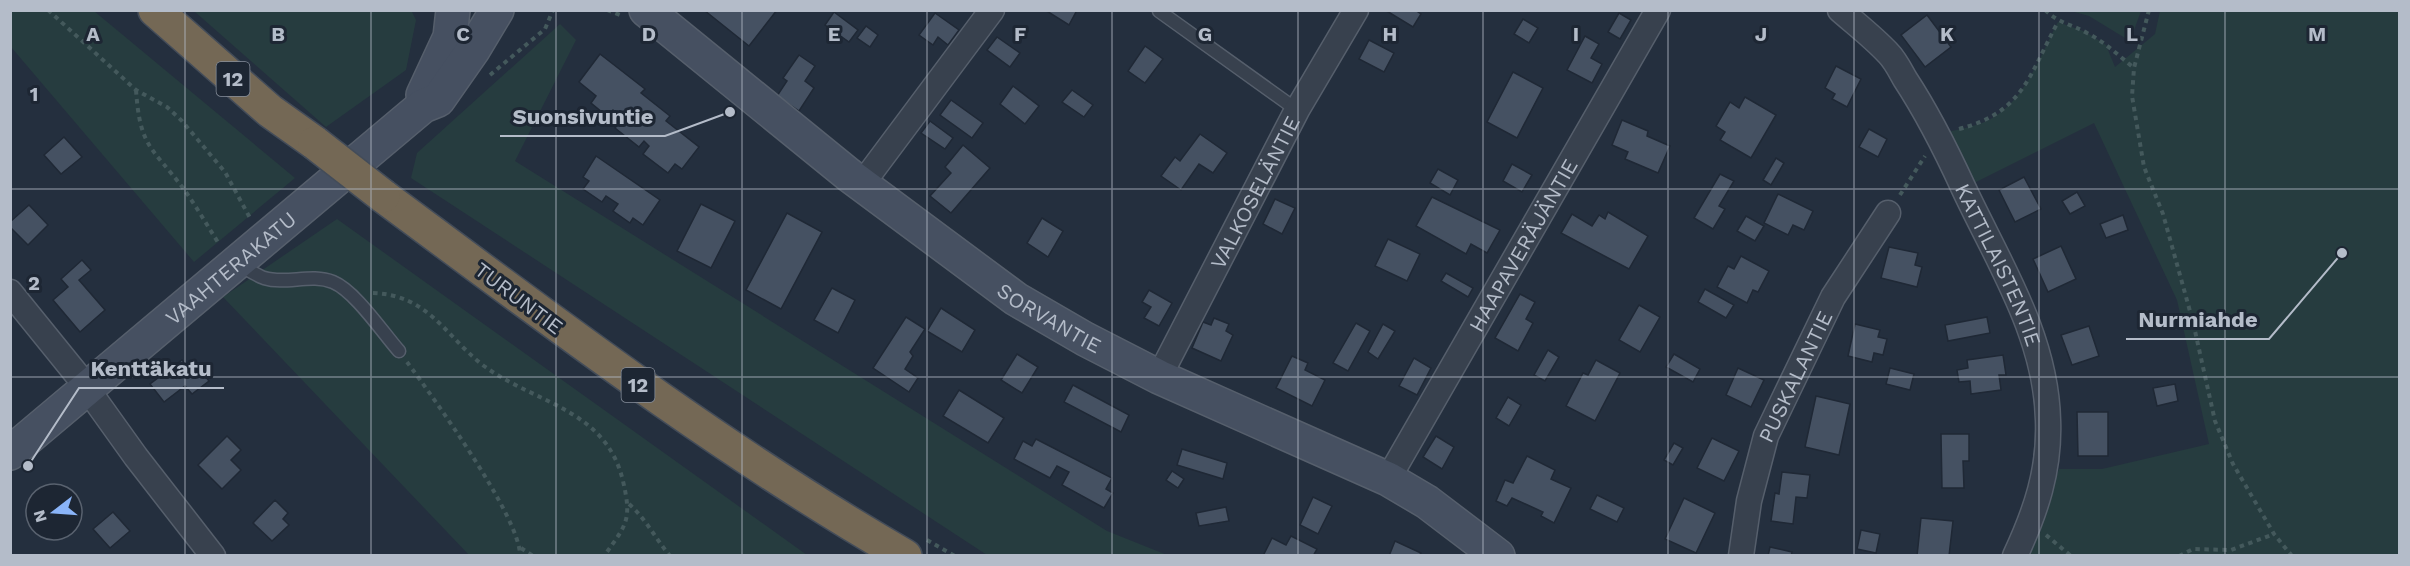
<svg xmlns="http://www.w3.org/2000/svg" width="2410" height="566" font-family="'Work Sans',sans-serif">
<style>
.green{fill:#263c3f}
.building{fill:#455162;stroke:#1f2835;stroke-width:1.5}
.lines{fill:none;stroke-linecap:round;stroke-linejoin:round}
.lane-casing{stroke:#565f6c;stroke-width:15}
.street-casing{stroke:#565f6c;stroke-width:27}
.secondary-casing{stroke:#565f6c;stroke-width:36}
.highway-casing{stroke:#434c59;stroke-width:36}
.path{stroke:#44595c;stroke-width:4;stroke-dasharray:4.5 4.5;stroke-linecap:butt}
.lane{stroke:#38414e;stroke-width:12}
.street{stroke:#38414e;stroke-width:24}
.secondary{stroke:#465061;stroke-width:33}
.highway{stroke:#746855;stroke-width:33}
.highway-bridge-casing{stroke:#434c59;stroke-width:36;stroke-linecap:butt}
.highway-bridge{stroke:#746855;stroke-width:33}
.grid{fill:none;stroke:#b4bcc9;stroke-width:1.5;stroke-opacity:0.55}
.labels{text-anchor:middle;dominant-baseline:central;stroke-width:6;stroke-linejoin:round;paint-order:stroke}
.shield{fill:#1d2633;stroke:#878f9c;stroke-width:1.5}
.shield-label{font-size:20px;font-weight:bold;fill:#b4bcc9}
.street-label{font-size:21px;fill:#b4bcc9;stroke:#1d2633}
.grid-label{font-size:20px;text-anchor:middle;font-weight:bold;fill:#b4bcc9;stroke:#1d2633;stroke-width:6;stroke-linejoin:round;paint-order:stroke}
.leader{fill:none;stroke:#b4bcc9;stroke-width:2}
.callout-dot{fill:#b4bcc9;stroke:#1d2633;stroke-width:2}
.callout-label{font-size:22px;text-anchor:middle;font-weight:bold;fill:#b4bcc9;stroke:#1d2633;stroke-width:6;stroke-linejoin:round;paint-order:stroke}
</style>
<rect width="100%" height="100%" fill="#242f3e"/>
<g class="green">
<polygon points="411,10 416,20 406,70 326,127 194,11"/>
<polygon points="10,11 94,11 295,178 194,262 11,47"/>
<polygon points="2071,11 2141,10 2141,11 2130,41 2089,16"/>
<path d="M2160,11h239v544h-373l33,-86h43l107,-25 -32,-144 -83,-177 -130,65 -25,-54c16,-4 35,-7 50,-14 37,-20 50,-63 69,-98l28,10 20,13 9,22 40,-33z"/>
<polygon points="560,24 576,40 515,161 1107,531 1167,555 987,555 411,178 417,153"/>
<polygon points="337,219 807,555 469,555 223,297"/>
</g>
<g class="building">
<polygon points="704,10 777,10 749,46"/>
<polygon points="1045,10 1077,10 1069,25"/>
<polygon points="1385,10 1415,10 1421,14 1413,27"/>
<polygon points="834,12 858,30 849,42 825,25"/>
<polygon points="935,13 959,30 948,45 938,37 933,45 919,35"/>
<polygon points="1619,13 1631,20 1620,39 1608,32"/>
<polygon points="1927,15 1951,47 1925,67 1901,35"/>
<polygon points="1523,19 1538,28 1529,43 1514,34"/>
<polygon points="866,26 878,35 870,47 857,38"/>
<polygon points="1585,36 1599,44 1591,58 1602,64 1592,83 1567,70"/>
<polygon points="997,37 1020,53 1010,67 987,50"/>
<polygon points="1369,40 1394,53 1384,72 1359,59"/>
<polygon points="1145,46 1163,59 1145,83 1128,71"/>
<polygon points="600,54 645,89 641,93 670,116 666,121 699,147 682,169 675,164 668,173 643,154 649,146 644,141 639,147 615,128 623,118 613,110 608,117 591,103 596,96 579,82"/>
<polygon points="799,55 815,66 805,81 814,88 799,111 777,96 787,81 783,78"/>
<polygon points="1836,66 1861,79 1847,107 1832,99 1835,94 1825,88"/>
<polygon points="1513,72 1543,88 1517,138 1487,122"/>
<polygon points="1013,86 1039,106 1025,124 1000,104"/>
<polygon points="1072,90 1093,105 1084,117 1062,102"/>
<polygon points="1745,97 1776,115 1751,158 1720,140 1725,132 1716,126 1730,102 1739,108"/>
<polygon points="951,100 983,123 972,138 940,115"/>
<polygon points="1622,120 1648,131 1647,136 1670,146 1658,173 1625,159 1628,152 1612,145"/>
<polygon points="930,121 953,138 945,149 921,133"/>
<polygon points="1869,129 1887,139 1878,157 1859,147"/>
<polygon points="1200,134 1227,153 1213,173 1199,164 1181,190 1161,176 1175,157 1180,161"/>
<polygon points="64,137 82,157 61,174 44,155"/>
<polygon points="963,145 990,168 951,213 930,196 951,173 945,167"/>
<polygon points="596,156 660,200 643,225 633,218 630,223 613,211 618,204 606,196 602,202 583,189 589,181 583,177"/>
<polygon points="1776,158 1784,163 1771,185 1763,180"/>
<polygon points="1512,164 1532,175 1522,192 1503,181"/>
<polygon points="1438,169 1458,180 1450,195 1430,183"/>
<polygon points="1720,174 1734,181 1719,206 1725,209 1713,229 1694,218"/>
<polygon points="2024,177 2041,209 2015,222 1999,190"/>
<polygon points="2077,192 2085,206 2070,214 2062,201"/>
<polygon points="1778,194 1813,211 1804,230 1793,225 1788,235 1764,223"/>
<polygon points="1432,197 1500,230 1487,253 1471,244 1466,254 1416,226"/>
<polygon points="1275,199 1295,208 1282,234 1263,224"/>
<polygon points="701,204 735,221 711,268 677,251"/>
<polygon points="29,205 48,225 28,245 10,227 10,222"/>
<polygon points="1608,212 1648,236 1629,269 1561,233 1572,214 1592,226 1599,215 1605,219"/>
<polygon points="787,213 822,232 781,309 746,290"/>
<polygon points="2123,215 2128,230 2106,238 2100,224"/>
<polygon points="1746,216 1764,226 1755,241 1737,231"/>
<polygon points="1042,218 1063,231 1048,257 1027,243"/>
<polygon points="1388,239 1420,254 1407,281 1375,266"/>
<polygon points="2061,246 2076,279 2048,292 2033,259"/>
<polygon points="1889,247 1918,253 1915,265 1922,267 1917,287 1881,278"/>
<polygon points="1741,256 1769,271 1758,292 1753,290 1747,303 1717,287 1728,266 1734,269"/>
<polygon points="82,260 91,270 79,280 105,310 80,332 53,300 68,287 61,279"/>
<polygon points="1446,273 1473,288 1468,297 1441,281"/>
<polygon points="832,288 855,300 838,333 814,320"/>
<polygon points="1705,289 1734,305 1726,318 1698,302"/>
<polygon points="1149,290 1172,303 1159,326 1144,318 1151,307 1142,302"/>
<polygon points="1520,294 1535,302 1526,319 1533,323 1518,351 1495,338"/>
<polygon points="1639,305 1660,317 1640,352 1619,340"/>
<polygon points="941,308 975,330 962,352 927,331"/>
<polygon points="906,317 925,329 910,352 913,356 905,369 918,378 909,392 873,368"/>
<polygon points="1987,317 1990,333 1948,341 1945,325"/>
<polygon points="1214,318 1229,324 1226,331 1233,335 1221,361 1192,348 1203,322 1211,325"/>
<polygon points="1356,323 1370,331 1348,371 1333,363"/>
<polygon points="1383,324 1395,331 1378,359 1368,352"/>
<polygon points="1855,324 1880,330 1878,337 1887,339 1883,355 1874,353 1872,362 1848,356"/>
<polygon points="2089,326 2099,356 2072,365 2061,335"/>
<polygon points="1548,350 1559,357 1545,381 1534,375"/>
<polygon points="1017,354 1038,367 1022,393 1001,380"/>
<polygon points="1674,354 1700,369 1693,382 1666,367"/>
<polygon points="2003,355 2006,375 1999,375 2001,390 1971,394 1970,381 1959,382 1957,370 1968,368 1967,360"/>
<polygon points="1292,356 1308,363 1305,370 1325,380 1312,406 1276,388"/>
<polygon points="1414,358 1431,368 1417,395 1399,386"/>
<polygon points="182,360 193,373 199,368 209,381 192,394 185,386 164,402 150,384"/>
<polygon points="1596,360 1620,373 1595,421 1566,406 1583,373 1588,375"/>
<polygon points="1738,368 1764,380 1751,407 1726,395"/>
<polygon points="1890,368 1914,374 1910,390 1886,384"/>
<polygon points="2175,384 2178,401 2157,406 2153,388"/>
<polygon points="1073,385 1129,415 1121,432 1064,402"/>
<polygon points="959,390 1004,418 988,443 943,416"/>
<polygon points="1816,396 1850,404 1839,455 1805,447"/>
<polygon points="1508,397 1521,405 1509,426 1496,418"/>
<polygon points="2077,412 2108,412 2108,456 2078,456"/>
<polygon points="1941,434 1969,434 1969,461 1963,461 1964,488 1942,488"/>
<polygon points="227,436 241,450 231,460 241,470 222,489 198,465"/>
<polygon points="1436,436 1454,447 1442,469 1423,457"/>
<polygon points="1712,438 1739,451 1724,481 1697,468"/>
<polygon points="1036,439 1112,478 1106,489 1113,493 1104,508 1062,485 1069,472 1057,466 1050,478 1014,459 1023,441 1032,446"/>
<polygon points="1674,443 1683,448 1673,465 1664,460"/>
<polygon points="1182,449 1227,463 1223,479 1177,465"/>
<polygon points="1527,456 1555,470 1551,479 1571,488 1554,523 1541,516 1543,512 1512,498 1507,506 1496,501 1505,480 1513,483"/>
<polygon points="1172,471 1184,479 1178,488 1166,480"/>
<polygon points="1782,472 1810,475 1807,498 1796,497 1793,524 1771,521 1775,493 1779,494"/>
<polygon points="1597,495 1624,508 1617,522 1590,509"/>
<polygon points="1313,497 1332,506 1318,534 1300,525"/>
<polygon points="1684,498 1715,513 1696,553 1665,539"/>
<polygon points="275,500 288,513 283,519 289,525 272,541 253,523"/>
<polygon points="1226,507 1229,521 1199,526 1196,513"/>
<polygon points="113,512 130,531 110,548 93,529"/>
<polygon points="1921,518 1953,521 1949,556 1917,556"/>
<polygon points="1861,530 1880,534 1876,553 1857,549"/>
<polygon points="1291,536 1317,549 1313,556 1263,556 1272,538 1286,545"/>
<polygon points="1395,541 1421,553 1419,556 1389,556"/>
<polygon points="1770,547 1792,552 1791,556 1768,556"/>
</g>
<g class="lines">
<g class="lane-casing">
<g id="lane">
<polyline points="1159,11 1297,110"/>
<path d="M240,265c7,4 16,10 24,13 22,7 47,-5 69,4 22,9 50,51 66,69"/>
</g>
</g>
<g class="street-casing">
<g id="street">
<path id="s1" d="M1840,10c16,14 33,27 48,43 7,7 12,17 17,26 23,35 41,71 58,108 35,75 83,148 85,233 2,50 -12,91 -33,136"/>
<polyline points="862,184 992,10"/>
<polyline points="10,292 78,376 136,457 213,556"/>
<path id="s2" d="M1159,377l138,-267 59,-100"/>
<path id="s3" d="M1388,479l270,-469"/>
<path id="s4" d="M1741,556l8,-55 17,-65 67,-139 55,-84"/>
</g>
</g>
<g class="secondary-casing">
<g id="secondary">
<path id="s5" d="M646,10l203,165 167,124 69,40 74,38 229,102 39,23 71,54"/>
<polyline points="423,95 450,37 453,10"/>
<path id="s6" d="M10,453l413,-347 15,-6 35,-50 24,-40"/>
</g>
</g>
<g class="highway-casing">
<g id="highway">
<polyline points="155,10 270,111 315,143"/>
<path d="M383,196c170,126 338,254 522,360"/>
</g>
</g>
<g class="path">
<polyline points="48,10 136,90 167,107 182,121 225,172 250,218"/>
<polyline points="607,10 620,15"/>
<path d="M2045,10c15,14 26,14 42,23 18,9 32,23 47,35"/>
<polyline points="2149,10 2134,68 2132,96 2144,167 2163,214 2193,322 2215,421 2233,464 2274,534 2292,556"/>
<polyline points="490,75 545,29 553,10"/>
<path d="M136,90c4,58 16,57 47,98 13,18 24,37 36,56"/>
<path d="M1959,129c65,-17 70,-54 99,-107"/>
<polyline points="1900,195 1925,156"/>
<path d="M373,293c56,2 72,43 111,73 52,38 122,43 139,115 9,39 4,43 -19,75"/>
<path d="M407,362c25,34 114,156 113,194"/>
<path d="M629,504c17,15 26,34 41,52"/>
<polyline points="2046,535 2071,556"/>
<polyline points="927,540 955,556"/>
<polyline points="521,548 533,556"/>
<polyline points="2179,556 2193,549 2231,550 2274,534"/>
</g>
<use href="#lane" class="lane"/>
<use href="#street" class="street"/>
<use href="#secondary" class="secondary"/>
<use href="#highway" class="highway"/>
<g class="highway-bridge-casing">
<polyline id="highway-bridge" points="315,143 383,196"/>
</g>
<use href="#highway-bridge" class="highway-bridge"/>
</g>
<path class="grid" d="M185,10v546M371,10v546M556,10v546M742,10v546M927,10v546M1112,10v546M1298,10v546M1483,10v546M1668,10v546M1854,10v546M2039,10v546M2225,10v546M10,189h2390M10,377h2390"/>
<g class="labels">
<g class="shield">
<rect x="216.5" y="62" width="33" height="34" rx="4.5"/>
<rect x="621.5" y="368" width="33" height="34" rx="4.5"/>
</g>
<g class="shield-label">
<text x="233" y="79">12</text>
<text x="638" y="385">12</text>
</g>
<g class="street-label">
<text stroke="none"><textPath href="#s2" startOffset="208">VALKOSELÄNTIE</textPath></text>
<text stroke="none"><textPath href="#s3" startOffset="270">HAAPAVERÄJÄNTIE</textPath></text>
<text stroke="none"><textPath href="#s1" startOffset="304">KATTILAISTENTIE</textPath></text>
<text stroke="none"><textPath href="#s6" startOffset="288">VAAHTERAKATU</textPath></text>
<text transform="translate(519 298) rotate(37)">TURUNTIE</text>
<text stroke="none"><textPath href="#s5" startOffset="508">SORVANTIE</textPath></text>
<text stroke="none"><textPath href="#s4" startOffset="189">PUSKALANTIE</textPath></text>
</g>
</g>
<g class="grid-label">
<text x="93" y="41">A</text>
<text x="278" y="41">B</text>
<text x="463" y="41">C</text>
<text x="649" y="41">D</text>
<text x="834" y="41">E</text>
<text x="1020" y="41">F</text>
<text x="1205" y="41">G</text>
<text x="1390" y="41">H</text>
<text x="1576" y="41">I</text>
<text x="1761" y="41">J</text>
<text x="1947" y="41">K</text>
<text x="2132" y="41">L</text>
<text x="2317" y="41">M</text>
<text x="34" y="101">1</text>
<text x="34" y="290">2</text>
</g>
<path class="leader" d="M730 112L665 136H500M2342 253L2269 339H2126M28 466L79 388H224"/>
<g class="callout-dot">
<circle cx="730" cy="112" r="6"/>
<circle cx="2342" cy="253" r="6"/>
<circle cx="28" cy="466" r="6"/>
</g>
<g class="callout-label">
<text x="583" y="124">Suonsivuntie</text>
<text x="2198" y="327">Nurmiahde</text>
<text x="151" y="376">Kenttäkatu</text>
</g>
<rect width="2410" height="566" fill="none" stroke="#b4bcc9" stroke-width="24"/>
<g transform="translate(54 512) rotate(253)"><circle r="28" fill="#1d2633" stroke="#59626f" stroke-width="1.5"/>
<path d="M0-4.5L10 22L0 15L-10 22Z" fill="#8ab4f8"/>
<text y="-9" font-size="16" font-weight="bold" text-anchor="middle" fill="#b4bcc9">N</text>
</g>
</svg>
